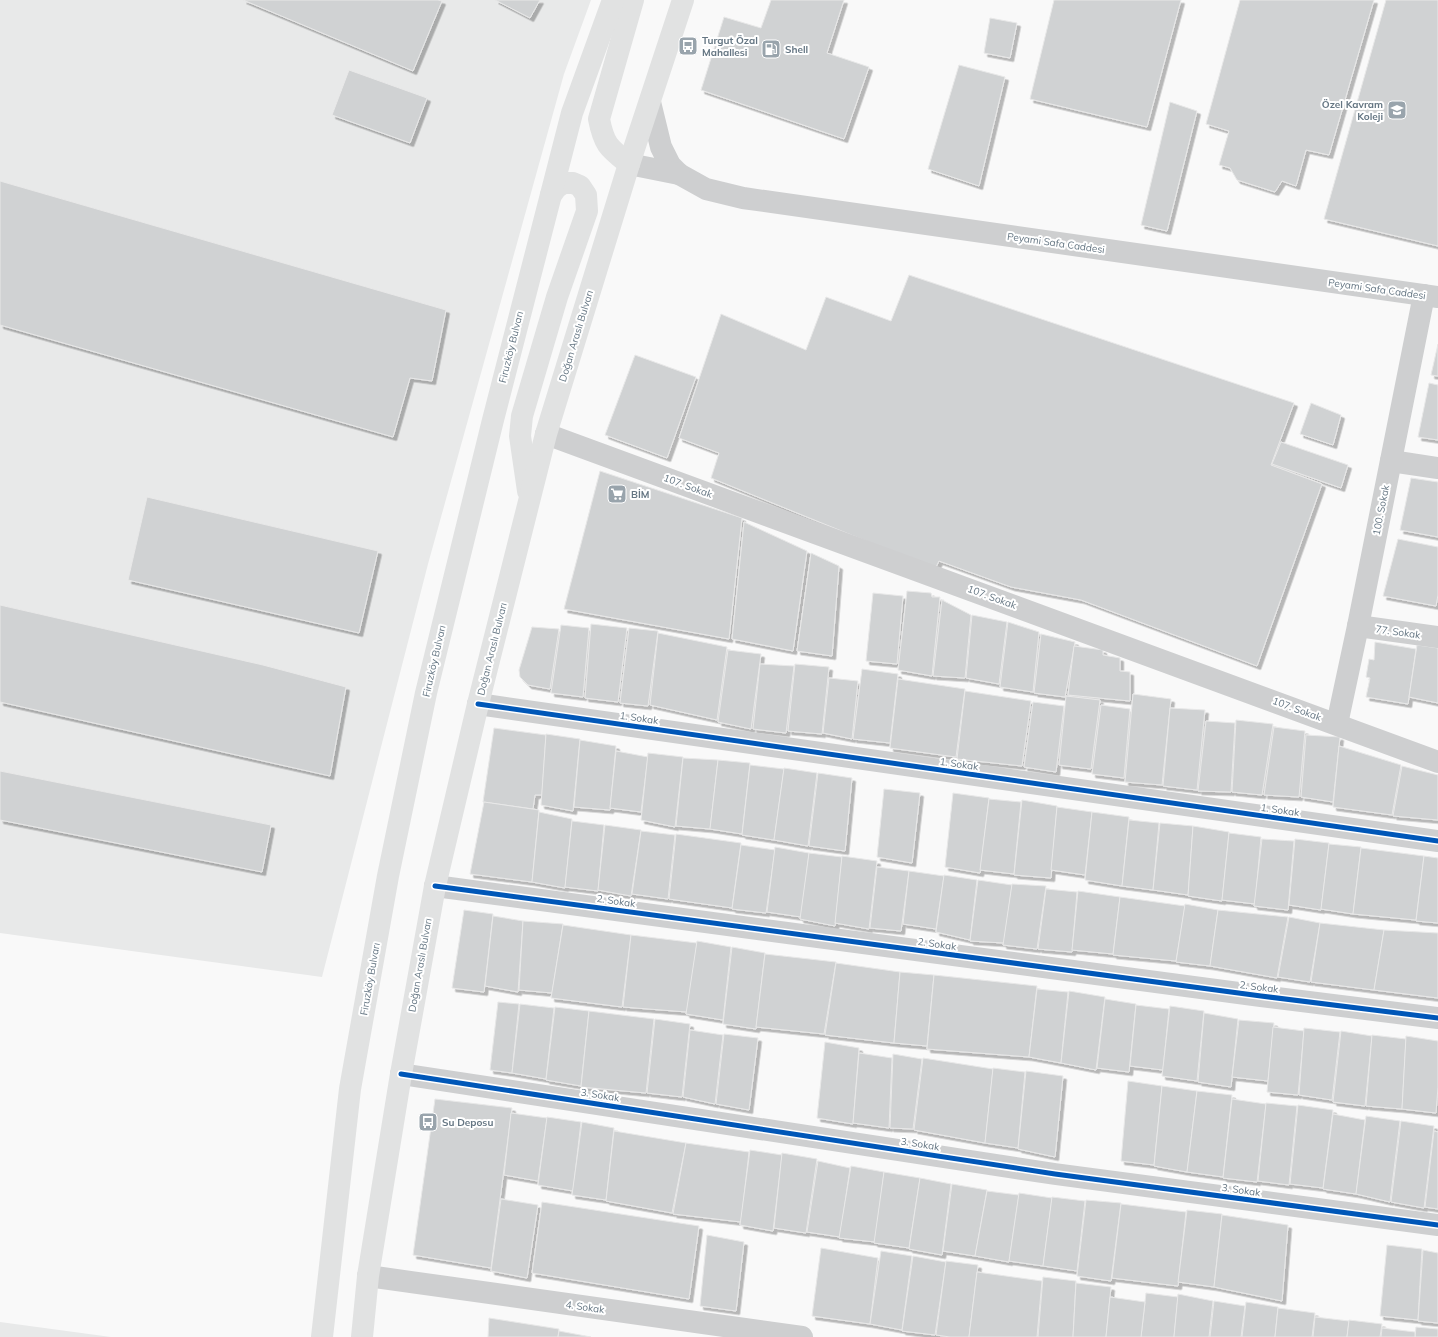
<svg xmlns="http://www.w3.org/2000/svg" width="1438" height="1337" font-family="Mulish,sans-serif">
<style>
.built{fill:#e8e9e9}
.building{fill:#d0d2d3;stroke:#e8e8e8;filter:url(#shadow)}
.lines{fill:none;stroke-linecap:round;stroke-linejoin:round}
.minor{stroke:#cecfd0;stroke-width:22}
.primary{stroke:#e1e2e2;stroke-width:22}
.cycleway-casing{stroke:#fff;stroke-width:8}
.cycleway{stroke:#0057b8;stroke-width:5}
.labels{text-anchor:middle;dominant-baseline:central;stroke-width:4;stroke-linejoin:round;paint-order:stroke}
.poi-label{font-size:10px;font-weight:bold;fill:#657683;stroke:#fff;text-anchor:start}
.street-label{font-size:10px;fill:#657683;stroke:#fff}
</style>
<defs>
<filter id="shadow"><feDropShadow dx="3.5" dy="3.5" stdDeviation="0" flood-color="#0004"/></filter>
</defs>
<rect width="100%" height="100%" fill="#f9f9f9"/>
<g class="built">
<polygon points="0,0 591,0 564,74 428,564 322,977 0,933"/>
<polygon points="0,1322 111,1337 0,1337"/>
</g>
<g class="building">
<polygon points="243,0 438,0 442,1 413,71"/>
<polygon points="495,0 540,0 530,18"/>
<polygon points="771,0 844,0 827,53 869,67 844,139 701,90 724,17 761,28"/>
<polygon points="1054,0 1181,0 1147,127 1030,99"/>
<polygon points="1240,0 1374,0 1329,155 1306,150 1296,186 1282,181 1275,192 1237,180 1230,168 1219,165 1229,131 1206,124"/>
<polygon points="1386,0 1438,0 1438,246 1324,219"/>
<polygon points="990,18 1017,23 1010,58 984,53"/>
<polygon points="959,65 1005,77 979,186 928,169"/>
<polygon points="349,70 427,98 410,143 332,115"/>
<polygon points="1170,102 1197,111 1167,231 1141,225"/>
<polygon points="0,181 446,310 432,381 410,378 393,437 0,325"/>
<polygon points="909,275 1294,403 1271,465 1322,484 1257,666 1081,600 1011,587 939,561 935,569 711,478 719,453 679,438 721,314 806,350 826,297 891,321"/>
<polygon points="1438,344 1438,376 1431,375"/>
<polygon points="635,355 696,377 667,458 605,435"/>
<polygon points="1429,383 1438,385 1438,440 1418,437"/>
<polygon points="1311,403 1341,415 1333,445 1300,434"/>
<polygon points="1281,442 1348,465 1341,488 1272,464"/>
<polygon points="600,471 742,518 729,639 564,609"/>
<polygon points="1411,478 1438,482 1438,537 1400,530"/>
<polygon points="147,497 378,551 359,633 128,580"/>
<polygon points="744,522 807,551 793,651 732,639"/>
<polygon points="1398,539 1438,547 1438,595 1436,606 1383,596"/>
<polygon points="811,553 839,566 832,656 797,651"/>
<polygon points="907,591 931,593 932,597 940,597 932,676 898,670"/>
<polygon points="873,593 903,596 897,664 866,661"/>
<polygon points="942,600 971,615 965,678 933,676"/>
<polygon points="0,605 263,665 346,687 330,776 0,702"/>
<polygon points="972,615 1007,622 999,684 966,678"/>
<polygon points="1008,622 1039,632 1033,692 1000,687"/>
<polygon points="591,624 627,628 618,702 585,698"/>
<polygon points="561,625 589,628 583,697 551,693"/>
<polygon points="532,627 559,629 550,689 528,685 520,677 519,670"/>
<polygon points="629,628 658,631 648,706 620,703"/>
<polygon points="658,633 727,647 717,720 650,705"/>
<polygon points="1041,634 1075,642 1065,697 1034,693"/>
<polygon points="1375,642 1416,649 1408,704 1366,697 1370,678 1366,677 1369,659 1374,660"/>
<polygon points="1417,645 1438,648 1438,703 1409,697"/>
<polygon points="1074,646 1103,650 1103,655 1120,658 1120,671 1130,672 1130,701 1068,695"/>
<polygon points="728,650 761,654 751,729 718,722"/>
<polygon points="760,664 794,666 786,733 753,729"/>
<polygon points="795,664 829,667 822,734 788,731"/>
<polygon points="862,669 898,674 890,743 853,739"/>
<polygon points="829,678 858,681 852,739 823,733"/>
<polygon points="898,679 965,689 956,757 890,748"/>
<polygon points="965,691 1031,701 1022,766 957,759"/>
<polygon points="1133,694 1171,699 1162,785 1125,782"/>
<polygon points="1066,696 1100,700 1091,769 1059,765"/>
<polygon points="1033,702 1064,706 1056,772 1024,767"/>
<polygon points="1101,705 1130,709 1124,778 1092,774"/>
<polygon points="1170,708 1205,710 1197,790 1163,786"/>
<polygon points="1236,720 1273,724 1262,795 1232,792"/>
<polygon points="1206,721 1235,723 1231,792 1198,791"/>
<polygon points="1274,727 1305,731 1299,797 1264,795"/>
<polygon points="494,728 546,735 542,795 535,795 533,809 483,802"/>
<polygon points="546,734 580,739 573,811 541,805"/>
<polygon points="1306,735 1340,737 1333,802 1301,797"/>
<polygon points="580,740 616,746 610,810 574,807"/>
<polygon points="1339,746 1401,765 1392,815 1333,807"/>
<polygon points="616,751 648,757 641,812 610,808"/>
<polygon points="648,753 683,757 675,827 641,820"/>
<polygon points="683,758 718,760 710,829 676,826"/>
<polygon points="718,760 750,763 742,834 710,829"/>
<polygon points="750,765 784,769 774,840 742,835"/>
<polygon points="1402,766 1438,775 1438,820 1393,816"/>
<polygon points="784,768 817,773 808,846 774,840"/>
<polygon points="0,771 271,825 262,872 0,820"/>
<polygon points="818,773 852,778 845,851 809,846"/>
<polygon points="884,789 920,793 912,863 877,857"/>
<polygon points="953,793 989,798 980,873 945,867"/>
<polygon points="989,799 1021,802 1014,874 980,870"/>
<polygon points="1022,800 1057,806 1051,878 1014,875"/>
<polygon points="484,802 539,810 532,882 470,874"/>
<polygon points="1057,807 1092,812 1085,875 1051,870"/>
<polygon points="539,812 572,819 565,888 532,882"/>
<polygon points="1092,812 1129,817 1122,886 1085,880"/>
<polygon points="1129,820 1159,823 1153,890 1122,886"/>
<polygon points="572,821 604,825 598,891 565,887"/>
<polygon points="1160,823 1193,826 1188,895 1153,890"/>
<polygon points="605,825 641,830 631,896 598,890"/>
<polygon points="1193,826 1229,832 1222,901 1188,896"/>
<polygon points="641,831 675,835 668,899 632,894"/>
<polygon points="1229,833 1261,837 1255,904 1222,900"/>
<polygon points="676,834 741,843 732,908 669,899"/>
<polygon points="1262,839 1294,841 1288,910 1254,906"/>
<polygon points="1295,839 1329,843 1321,910 1289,905"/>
<polygon points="1329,844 1361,847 1353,914 1321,909"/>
<polygon points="741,845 775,850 766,913 732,909"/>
<polygon points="775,847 809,853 801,917 767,912"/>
<polygon points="1361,848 1424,856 1416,920 1353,914"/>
<polygon points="809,853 842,857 835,926 800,919"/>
<polygon points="842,856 877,861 869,929 835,923"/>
<polygon points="1424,856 1438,858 1438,923 1416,921"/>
<polygon points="877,867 909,871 901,931 870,928"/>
<polygon points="909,871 944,876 936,929 903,924"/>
<polygon points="944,875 977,880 970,940 936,932"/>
<polygon points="978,880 1012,885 1004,943 970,941"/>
<polygon points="1012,884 1046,886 1037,949 1003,945"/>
<polygon points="1046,889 1077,892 1072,952 1038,949"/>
<polygon points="1078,891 1120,897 1113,954 1072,950"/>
<polygon points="1120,897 1185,906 1176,961 1113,955"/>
<polygon points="1185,904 1218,910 1210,966 1176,962"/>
<polygon points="464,910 493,914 484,992 452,988"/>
<polygon points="1218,910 1288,917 1277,978 1210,966"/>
<polygon points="493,916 523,921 518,992 485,986"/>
<polygon points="1289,917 1320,923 1310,982 1278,977"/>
<polygon points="523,921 563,924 552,993 519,990"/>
<polygon points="1320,923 1384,930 1374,990 1311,982"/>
<polygon points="563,925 631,935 622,1007 551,998"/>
<polygon points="1384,930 1438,933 1438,998 1374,990"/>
<polygon points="631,935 697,943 687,1012 623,1007"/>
<polygon points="697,941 731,947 723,1020 686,1014"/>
<polygon points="732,947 765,953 756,1029 723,1024"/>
<polygon points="765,954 836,962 824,1034 756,1027"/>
<polygon points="836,963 900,972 894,1043 825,1035"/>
<polygon points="900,972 934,975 927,1046 894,1043"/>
<polygon points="934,975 1037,986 1029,1057 927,1049"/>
<polygon points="1037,989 1068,992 1061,1063 1029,1057"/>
<polygon points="1069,991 1105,997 1096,1070 1061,1063"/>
<polygon points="1105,999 1136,1004 1129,1072 1097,1068"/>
<polygon points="498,1002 519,1004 512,1073 490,1070"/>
<polygon points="520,1004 554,1008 546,1079 512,1073"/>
<polygon points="1136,1005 1169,1009 1163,1070 1130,1066"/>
<polygon points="1170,1006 1204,1011 1197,1081 1162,1076"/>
<polygon points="555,1007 589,1011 581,1086 546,1080"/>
<polygon points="589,1011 654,1019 646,1093 581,1087"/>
<polygon points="1204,1013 1238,1019 1231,1087 1198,1082"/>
<polygon points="655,1019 690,1024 682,1097 647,1093"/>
<polygon points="1239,1020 1274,1023 1268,1081 1232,1077"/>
<polygon points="1273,1027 1304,1031 1298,1095 1267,1092"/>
<polygon points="1304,1028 1340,1032 1332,1100 1299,1095"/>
<polygon points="690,1030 723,1035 715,1104 683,1097"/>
<polygon points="1341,1031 1372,1036 1365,1106 1333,1102"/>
<polygon points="724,1034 758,1038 749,1110 716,1104"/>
<polygon points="1372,1035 1406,1039 1402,1109 1366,1106"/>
<polygon points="1406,1036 1438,1041 1438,1087 1436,1113 1402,1109"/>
<polygon points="825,1042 859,1048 853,1124 817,1118"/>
<polygon points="859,1053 892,1058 889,1128 853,1123"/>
<polygon points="893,1054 922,1059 913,1129 890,1128"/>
<polygon points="923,1058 993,1069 985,1143 914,1130"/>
<polygon points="993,1068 1025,1072 1018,1148 985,1143"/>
<polygon points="1026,1071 1063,1076 1055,1157 1018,1149"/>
<polygon points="1128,1081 1162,1086 1154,1165 1121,1161"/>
<polygon points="1162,1086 1197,1091 1187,1172 1154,1166"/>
<polygon points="1197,1091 1232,1095 1223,1177 1187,1172"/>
<polygon points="435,1099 512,1108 491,1268 413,1255"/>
<polygon points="1232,1099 1266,1104 1257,1182 1223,1178"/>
<polygon points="1266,1103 1297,1106 1289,1185 1258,1181"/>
<polygon points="1298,1105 1333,1110 1323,1188 1290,1184"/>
<polygon points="511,1113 547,1118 538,1181 504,1175"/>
<polygon points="1333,1114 1365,1120 1356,1194 1323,1189"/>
<polygon points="1366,1116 1400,1121 1390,1202 1356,1194"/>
<polygon points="547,1117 581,1122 573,1191 538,1185"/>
<polygon points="1401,1121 1434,1126 1424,1208 1391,1202"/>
<polygon points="582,1122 614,1128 606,1200 572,1195"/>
<polygon points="614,1131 686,1143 672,1213 606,1201"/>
<polygon points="1434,1131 1438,1132 1438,1209 1425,1207"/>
<polygon points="686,1143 749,1152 741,1222 673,1214"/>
<polygon points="750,1150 782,1155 773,1231 740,1225"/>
<polygon points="782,1153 817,1159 806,1233 774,1228"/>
<polygon points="818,1161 850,1168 840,1237 807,1232"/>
<polygon points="851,1166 884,1172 875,1242 839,1238"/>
<polygon points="884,1172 920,1178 909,1248 874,1243"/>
<polygon points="920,1178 951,1184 942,1255 909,1249"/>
<polygon points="952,1184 987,1190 975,1256 943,1251"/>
<polygon points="987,1191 1019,1195 1009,1262 975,1256"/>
<polygon points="1019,1193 1052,1198 1043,1266 1009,1261"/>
<polygon points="1052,1197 1085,1201 1077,1271 1043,1266"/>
<polygon points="501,1199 538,1205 527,1278 491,1271"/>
<polygon points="1086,1200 1121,1203 1111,1281 1077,1276"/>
<polygon points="542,1202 699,1226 689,1299 532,1273"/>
<polygon points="1121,1204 1186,1212 1178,1286 1112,1278"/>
<polygon points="1187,1210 1222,1214 1214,1287 1178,1282"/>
<polygon points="1222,1215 1288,1225 1282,1301 1214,1287"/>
<polygon points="707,1235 744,1242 736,1311 700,1306"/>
<polygon points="1387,1245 1422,1249 1418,1320 1380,1316"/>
<polygon points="821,1248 878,1258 870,1324 812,1316"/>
<polygon points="1423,1250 1438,1253 1438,1323 1418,1321"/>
<polygon points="881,1251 912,1256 902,1330 870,1324"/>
<polygon points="913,1256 946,1262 935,1335 902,1331"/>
<polygon points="946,1261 978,1265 969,1337 950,1337 936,1335"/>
<polygon points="977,1272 1042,1281 1037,1337 969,1337"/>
<polygon points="1043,1277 1076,1281 1073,1337 1038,1337"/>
<polygon points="1076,1283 1111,1287 1106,1337 1073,1337"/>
<polygon points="1146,1293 1178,1297 1174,1337 1141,1337"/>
<polygon points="1178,1294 1213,1301 1209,1337 1174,1337"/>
<polygon points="1110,1297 1145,1302 1141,1337 1106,1337"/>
<polygon points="1214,1301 1245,1306 1241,1337 1210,1337"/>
<polygon points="1246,1302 1278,1307 1275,1337 1242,1337"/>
<polygon points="1278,1308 1315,1313 1312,1337 1275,1337"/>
<polygon points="1315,1317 1349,1321 1347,1337 1313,1337"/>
<polygon points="489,1318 559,1329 558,1337 488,1337"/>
<polygon points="1349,1320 1382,1324 1380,1337 1347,1337"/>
<polygon points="1416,1327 1438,1329 1438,1337 1415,1337"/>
<polygon points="1382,1328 1415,1332 1415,1337 1381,1337"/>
<polygon points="559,1331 591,1337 558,1337"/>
</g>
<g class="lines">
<g class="minor">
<polyline points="650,102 661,147 670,165 679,174 706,189 743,198 1438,297"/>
<polyline points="629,164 679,174"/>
<polyline points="546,434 1438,762"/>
<polyline points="1391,461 1438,468"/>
<polyline points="1358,626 1438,637"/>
<polyline points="478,704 1438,841"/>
<polyline points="1337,724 1358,626 1424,295"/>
<polyline points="435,886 1261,996 1438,1018"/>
<polyline points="401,1074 1055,1174 1438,1225"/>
<polyline points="368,1276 802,1337"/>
</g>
<g class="primary">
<path d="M629,164c-20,-16 -25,-19 -30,-45l34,-119"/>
<polyline points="528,491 520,436 522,416 557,297 587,211 586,195 580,186 573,183 563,183 556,188 551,195"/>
<polyline points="322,1337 350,1089 388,876 426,693 493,420 572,113 613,0"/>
<polyline points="362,1337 368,1276 401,1074 435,886 478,704 546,434 629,164 683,0"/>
</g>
<g class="cycleway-casing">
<g id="cycleway">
<polyline points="478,704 1438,841"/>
<polyline points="435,886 1261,996 1438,1018"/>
<polyline points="401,1074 1055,1174 1438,1225"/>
</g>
</g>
<use href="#cycleway" class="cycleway"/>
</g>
<defs>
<g id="bus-square" transform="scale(1)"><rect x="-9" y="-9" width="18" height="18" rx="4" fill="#99a4ac" stroke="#fff"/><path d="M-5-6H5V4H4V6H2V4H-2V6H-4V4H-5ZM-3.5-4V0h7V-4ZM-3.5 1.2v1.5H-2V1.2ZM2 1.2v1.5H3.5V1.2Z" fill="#fff"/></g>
<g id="fuel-square" transform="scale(1)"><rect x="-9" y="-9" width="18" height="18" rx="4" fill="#99a4ac" stroke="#fff"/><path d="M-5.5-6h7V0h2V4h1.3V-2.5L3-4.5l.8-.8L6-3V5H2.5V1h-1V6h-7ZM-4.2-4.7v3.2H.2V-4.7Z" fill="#fff"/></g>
<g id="school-square" transform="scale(1)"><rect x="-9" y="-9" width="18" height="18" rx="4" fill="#99a4ac" stroke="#fff"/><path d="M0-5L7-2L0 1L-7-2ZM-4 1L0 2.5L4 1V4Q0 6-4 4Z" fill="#fff"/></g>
<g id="supermarket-square" transform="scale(1)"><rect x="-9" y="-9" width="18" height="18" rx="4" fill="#99a4ac" stroke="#fff"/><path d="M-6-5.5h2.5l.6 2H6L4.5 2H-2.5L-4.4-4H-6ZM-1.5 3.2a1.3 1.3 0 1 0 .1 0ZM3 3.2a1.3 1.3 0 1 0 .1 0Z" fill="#fff"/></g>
</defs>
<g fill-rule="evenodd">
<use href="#bus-square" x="688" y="46"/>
<use href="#fuel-square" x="771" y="49"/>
<use href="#school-square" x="1397" y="110"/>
<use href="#supermarket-square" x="617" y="494"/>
<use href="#bus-square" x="428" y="1122"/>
</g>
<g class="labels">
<g class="poi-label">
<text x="702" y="40">Turgut Özal<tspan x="702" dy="12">Mahallesi</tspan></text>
<text x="785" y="49">Shell</text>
<text x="1383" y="104" text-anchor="end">Özel Kavram<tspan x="1383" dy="12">Koleji</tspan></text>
<text x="631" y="494">BİM</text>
<text x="442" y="1122">Su Deposu</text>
</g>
<g class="street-label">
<text transform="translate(1056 243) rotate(8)">Peyami Safa Caddesi</text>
<text transform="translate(1377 289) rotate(8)">Peyami Safa Caddesi</text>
<text transform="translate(576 336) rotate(-73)">Doğan Araslı Bulvarı</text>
<text transform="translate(511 347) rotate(-76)">Firuzköy Bulvarı</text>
<text transform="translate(688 486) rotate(20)">107. Sokak</text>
<text transform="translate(1381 510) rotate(-79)">100. Sokak</text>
<text transform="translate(992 597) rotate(20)">107. Sokak</text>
<text transform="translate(1398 632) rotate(8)">77. Sokak</text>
<text transform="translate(492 649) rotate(-76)">Doğan Araslı Bulvarı</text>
<text transform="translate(434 661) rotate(-77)">Firuzköy Bulvarı</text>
<text transform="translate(1297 709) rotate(20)">107. Sokak</text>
<text transform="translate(639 718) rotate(8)">1. Sokak</text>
<text transform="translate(959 764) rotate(8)">1. Sokak</text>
<text transform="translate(1280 810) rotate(8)">1. Sokak</text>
<text transform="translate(616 901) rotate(8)">2. Sokak</text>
<text transform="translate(937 944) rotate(8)">2. Sokak</text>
<text transform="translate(420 965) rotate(-80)">Doğan Araslı Bulvarı</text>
<text transform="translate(370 979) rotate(-80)">Firuzköy Bulvarı</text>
<text transform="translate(1259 987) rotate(7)">2. Sokak</text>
<text transform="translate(600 1095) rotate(9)">3. Sokak</text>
<text transform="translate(920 1144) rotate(9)">3. Sokak</text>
<text transform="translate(1241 1190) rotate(8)">3. Sokak</text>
<text transform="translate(585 1307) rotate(8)">4. Sokak</text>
</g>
</g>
</svg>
